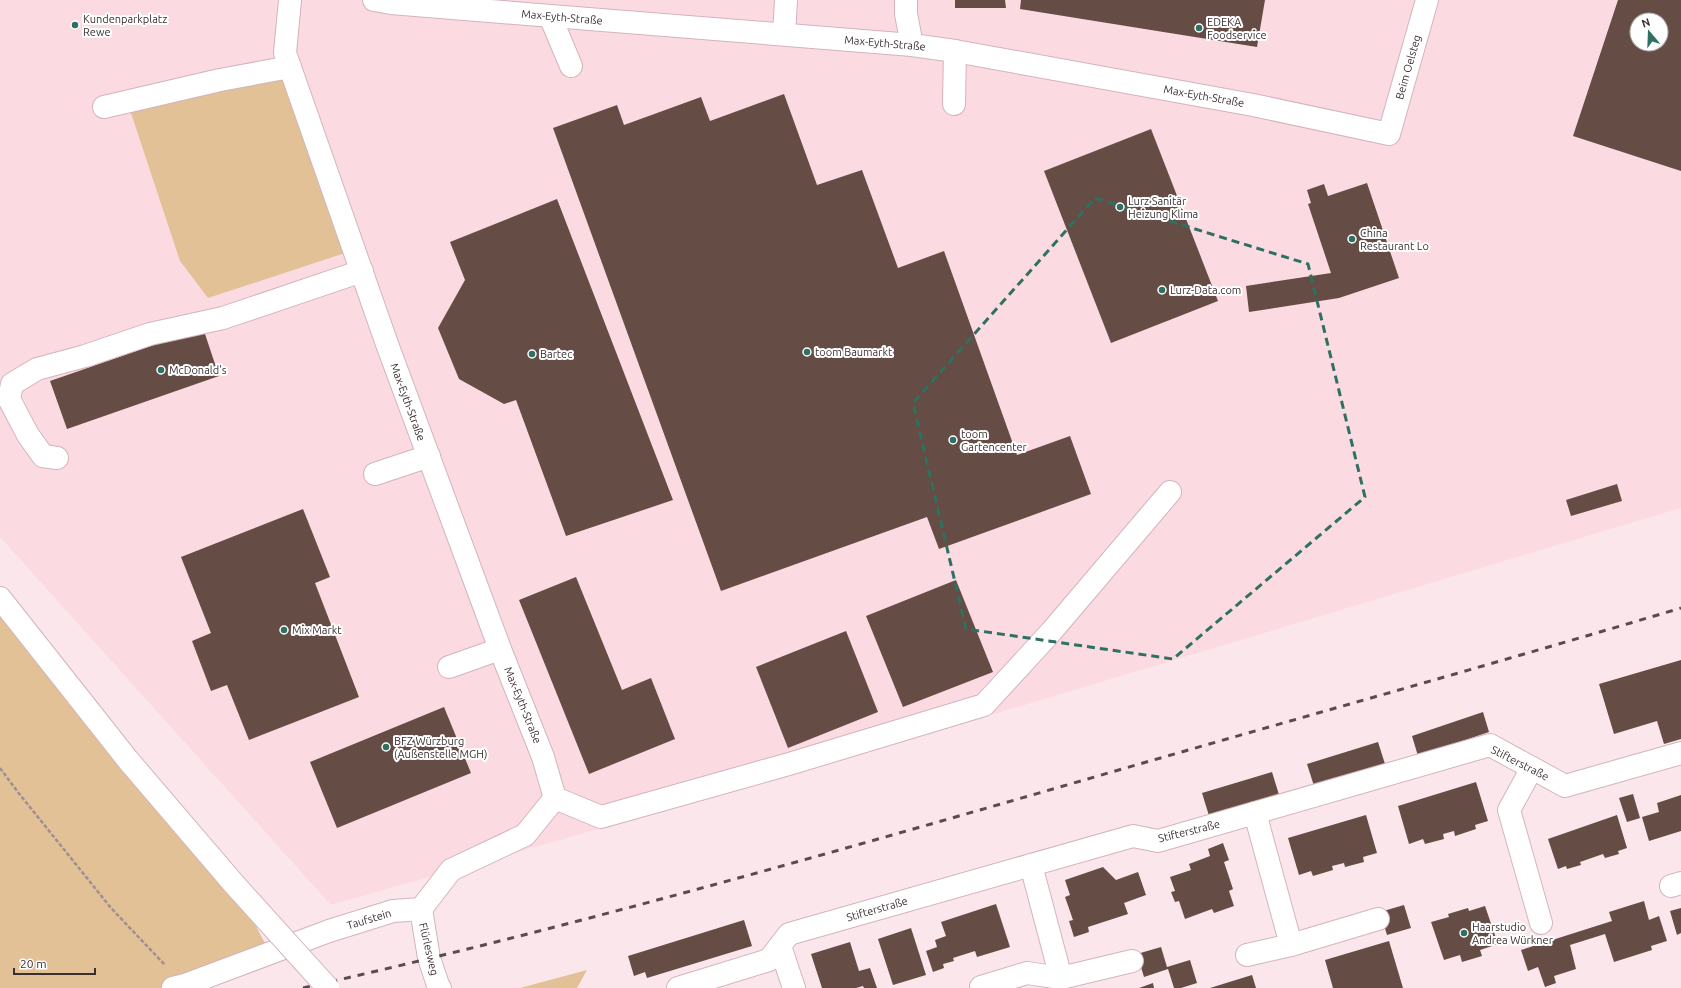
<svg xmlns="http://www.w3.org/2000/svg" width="1681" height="988" font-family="Ubuntu,sans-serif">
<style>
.built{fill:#fbdbe1;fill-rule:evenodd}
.green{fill:#e2c197}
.building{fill:#654c44;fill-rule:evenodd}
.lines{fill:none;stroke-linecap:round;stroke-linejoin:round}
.minor-casing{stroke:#d3b4bb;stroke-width:24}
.major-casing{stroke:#d3b4bb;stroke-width:24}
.path{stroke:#a08f92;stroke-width:2.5;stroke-dasharray:4 2;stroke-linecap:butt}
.minor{stroke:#fff;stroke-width:22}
.major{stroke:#fff;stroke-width:22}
.rail{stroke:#594b4e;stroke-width:3;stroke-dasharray:7 7;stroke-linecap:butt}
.major-bridge-casing{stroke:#d3b4bb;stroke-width:24;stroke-linecap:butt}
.major-bridge{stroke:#fff;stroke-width:22}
.marked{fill:none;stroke:#2e7061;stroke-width:3;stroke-dasharray:8 5;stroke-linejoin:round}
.poi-dot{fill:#2e7061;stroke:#fff;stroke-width:1.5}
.labels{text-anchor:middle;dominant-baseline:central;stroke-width:4;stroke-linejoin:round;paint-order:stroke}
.street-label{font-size:11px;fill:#3b2f31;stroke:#fff}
.poi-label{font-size:11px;fill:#3b2f31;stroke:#fff;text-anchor:start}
</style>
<rect width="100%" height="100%" fill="#fbe7eb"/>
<path class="built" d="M0,0h1681v508l-837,251 -513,146 -331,-368zM1637,20h24v24h-24z"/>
<g class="green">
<polygon points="290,67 354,250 208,298 180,261 127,101"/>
<polygon points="0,598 234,884 270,953 173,988 0,988"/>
<polygon points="587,970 577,988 520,988"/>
</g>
<g class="building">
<polygon points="955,0 1005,0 1006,8 955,8"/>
<polygon points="1021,0 1265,0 1257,47 1020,9"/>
<path d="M1618,0h63v171l-108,-35zM1637,20h24v24h-24z"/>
<polygon points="784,94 817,185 862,170 898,268 944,251 1017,455 1070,436 1091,494 939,549 927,517 721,591 553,128 617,105 624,125 701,97 710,121"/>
<polygon points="1151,129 1218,301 1111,343 1044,171"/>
<polygon points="1367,183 1399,278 1339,298 1249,312 1246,286 1331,273 1308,204 1311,203 1307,190 1324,184 1328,196"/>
<polygon points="557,199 673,500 566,536 516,400 504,404 459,379 438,328 465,280 450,242"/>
<polygon points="203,328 219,376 67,429 50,381"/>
<polygon points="1617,484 1622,501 1571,516 1566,500"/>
<polygon points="303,509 330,577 315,583 359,697 249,740 227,685 211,691 192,641 211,633 181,557"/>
<polygon points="576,577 622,690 651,678 675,739 589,774 519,600"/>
<polygon points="956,580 993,672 903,707 866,616"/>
<polygon points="846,631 878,712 788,748 756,667"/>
<polygon points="1681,660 1681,739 1664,744 1657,721 1614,734 1599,684"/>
<polygon points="444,707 471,773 337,828 310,762"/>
<polygon points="1483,712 1489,732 1418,756 1412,736"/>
<polygon points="1378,742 1385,764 1314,786 1307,764"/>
<polygon points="1272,772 1280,798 1210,819 1202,793"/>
<polygon points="1476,782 1488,821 1475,825 1476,829 1455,836 1454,831 1443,834 1444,839 1425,844 1423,839 1409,844 1398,806"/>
<polygon points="1633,794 1640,818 1627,822 1619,798"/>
<polygon points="1681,795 1681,831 1649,841 1642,817 1659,812 1657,803"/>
<polygon points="1366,815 1377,853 1363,857 1364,862 1345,867 1344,863 1332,866 1333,870 1313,876 1311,871 1299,875 1288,838"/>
<polygon points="1617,815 1627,848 1618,851 1619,854 1605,858 1603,854 1580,862 1581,865 1567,869 1566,866 1558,869 1548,839"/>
<polygon points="1223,843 1229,860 1224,862 1233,889 1229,891 1234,906 1214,913 1212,909 1185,919 1179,901 1175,902 1171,892 1175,891 1170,877 1191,870 1189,864 1210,856 1208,849"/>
<polygon points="1103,867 1116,880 1138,872 1146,895 1124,903 1128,914 1088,927 1089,932 1074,937 1069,921 1073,920 1065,897 1070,895 1065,880"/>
<polygon points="1644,901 1649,920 1659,916 1667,941 1651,946 1652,950 1614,962 1605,934 1570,945 1576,969 1554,976 1556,983 1545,987 1538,967 1528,971 1521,950 1612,921 1609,912"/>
<polygon points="996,904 1010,947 977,957 975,951 953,958 954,961 943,964 944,968 933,972 926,951 937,947 935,940 946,936 941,922"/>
<polygon points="1404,905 1411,928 1387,935 1380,912"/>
<polygon points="1485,906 1498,944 1480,950 1482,956 1462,962 1460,955 1444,960 1431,922 1449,917 1448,914 1468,908 1469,911"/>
<polygon points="1681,908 1681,933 1677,935 1670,911"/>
<polygon points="744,920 752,946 647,978 645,972 634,976 628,956"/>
<polygon points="911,928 926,975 893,985 878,939"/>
<polygon points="1389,941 1403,988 1333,988 1325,960"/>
<polygon points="850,942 859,971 870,968 877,988 864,988 863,986 856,988 822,988 811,954"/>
<polygon points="1161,947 1167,967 1190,960 1197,983 1181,988 1174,988 1168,969 1144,977 1137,954"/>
<polygon points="1252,975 1256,988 1210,988"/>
<polygon points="1153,983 1154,988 1139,988"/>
</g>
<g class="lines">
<g class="minor-casing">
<g id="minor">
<polyline points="290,0 285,53 387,344 500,649 543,757 555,798"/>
<polyline points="374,0 391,3 912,45 955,51 1253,105 1389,134 1427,0"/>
<polyline points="906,0 906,14 912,45"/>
<polyline points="550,16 571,66"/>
<polyline points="784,34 786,0"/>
<polyline points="954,104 955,51"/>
<polyline points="104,107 220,80 290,67"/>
<polyline points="57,458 43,456 28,435 9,399 12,384 37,369 85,356 150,334 223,318 362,271"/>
<polyline points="375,474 429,456"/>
<polyline points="449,667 500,649"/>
<polyline points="1532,768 1509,810 1541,923"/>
<polyline points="555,798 601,817 789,764 984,705 1051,632 1170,492"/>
<polyline points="1255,813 1291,945"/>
<polyline points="1031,865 1061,978"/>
<polyline points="1671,886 1681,883"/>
<polyline points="421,909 429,958 438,985 440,988"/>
<polyline points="780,946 794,988"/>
<polyline points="1247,955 1291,945 1378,919"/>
<polyline points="981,987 1027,973 1061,978 1132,961"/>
<polyline points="173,988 185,985 329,931 393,911 421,909 451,870 525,835 555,798"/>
<polyline points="678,988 769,960 789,934 1133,836 1158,841 1490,745 1565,786 1681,753"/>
</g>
</g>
<g class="major-casing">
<polyline id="major" points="0,598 128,760 234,884"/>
</g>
<polyline class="path" points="0,768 17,791 111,908 165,965"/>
<use href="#minor" class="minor"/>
<use href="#major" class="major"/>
<path class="rail" d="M303,988c280,-63 556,-143 833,-223 181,-52 364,-103 545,-157"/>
<g class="major-bridge-casing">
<polyline id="major-bridge" points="234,884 328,988"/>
</g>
<use href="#major-bridge" class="major-bridge"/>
</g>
<path class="marked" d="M1095,198l213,66 57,233 -192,162 -207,-30 -53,-226z"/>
<g class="poi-dot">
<circle cx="75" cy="25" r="4"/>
<circle cx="1199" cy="28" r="4"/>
<circle cx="1120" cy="207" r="4"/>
<circle cx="1352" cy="239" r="4"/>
<circle cx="1162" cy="290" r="4"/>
<circle cx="807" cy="352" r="4"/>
<circle cx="532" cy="354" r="4"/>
<circle cx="161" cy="370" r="4"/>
<circle cx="953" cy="440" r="4"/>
<circle cx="284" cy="630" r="4"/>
<circle cx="386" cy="747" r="4"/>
<circle cx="1464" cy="933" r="4"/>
</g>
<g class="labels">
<g class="street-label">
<text transform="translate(562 17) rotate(5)">Max-Eyth-Straße</text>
<text transform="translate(885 43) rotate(5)">Max-Eyth-Straße</text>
<text transform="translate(1408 67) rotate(-74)">Beim Oelsteg</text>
<text transform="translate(1204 96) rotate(10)">Max-Eyth-Straße</text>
<text transform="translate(408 402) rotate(70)">Max-Eyth-Straße</text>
<text transform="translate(523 705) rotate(68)">Max-Eyth-Straße</text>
<text transform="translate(1520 763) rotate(27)">Stifterstraße</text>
<text transform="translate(1189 831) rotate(-14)">Stifterstraße</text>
<text transform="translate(877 909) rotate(-16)">Stifterstraße</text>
<text transform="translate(369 919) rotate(-17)">Taufstein</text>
<text transform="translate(429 949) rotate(77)">Flürlesweg</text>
</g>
<g class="poi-label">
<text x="83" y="19">Kundenparkplatz<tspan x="83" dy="13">Rewe</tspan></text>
<text x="1207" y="22">EDEKA<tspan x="1207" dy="13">Foodservice</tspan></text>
<text x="1128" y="201">Lurz Sanitär<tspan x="1128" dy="13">Heizung Klima</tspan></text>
<text x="1360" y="233">China<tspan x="1360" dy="13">Restaurant Lo</tspan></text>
<text x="1170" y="290">Lurz-Data.com</text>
<text x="815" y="352">toom Baumarkt</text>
<text x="540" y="354">Bartec</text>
<text x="169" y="370">McDonald's</text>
<text x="961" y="434">toom<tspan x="961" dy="13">Gartencenter</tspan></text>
<text x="292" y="630">Mix Markt</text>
<text x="394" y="741">BFZ Würzburg<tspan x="394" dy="13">(Außenstelle MGH)</tspan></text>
<text x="1472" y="927">Haarstudio<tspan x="1472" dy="13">Andrea Würkner</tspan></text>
</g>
</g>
<g transform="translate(1649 32) rotate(341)"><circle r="19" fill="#ffffff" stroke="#b1acad"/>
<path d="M0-3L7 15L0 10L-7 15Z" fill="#2e7061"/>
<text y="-6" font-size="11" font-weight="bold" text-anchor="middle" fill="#3b2f31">N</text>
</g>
<path d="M14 968v6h81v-6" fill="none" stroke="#3b2f31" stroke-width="2"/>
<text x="20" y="968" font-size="12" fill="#3b2f31" stroke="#ffffff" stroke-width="3" paint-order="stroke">20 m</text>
</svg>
